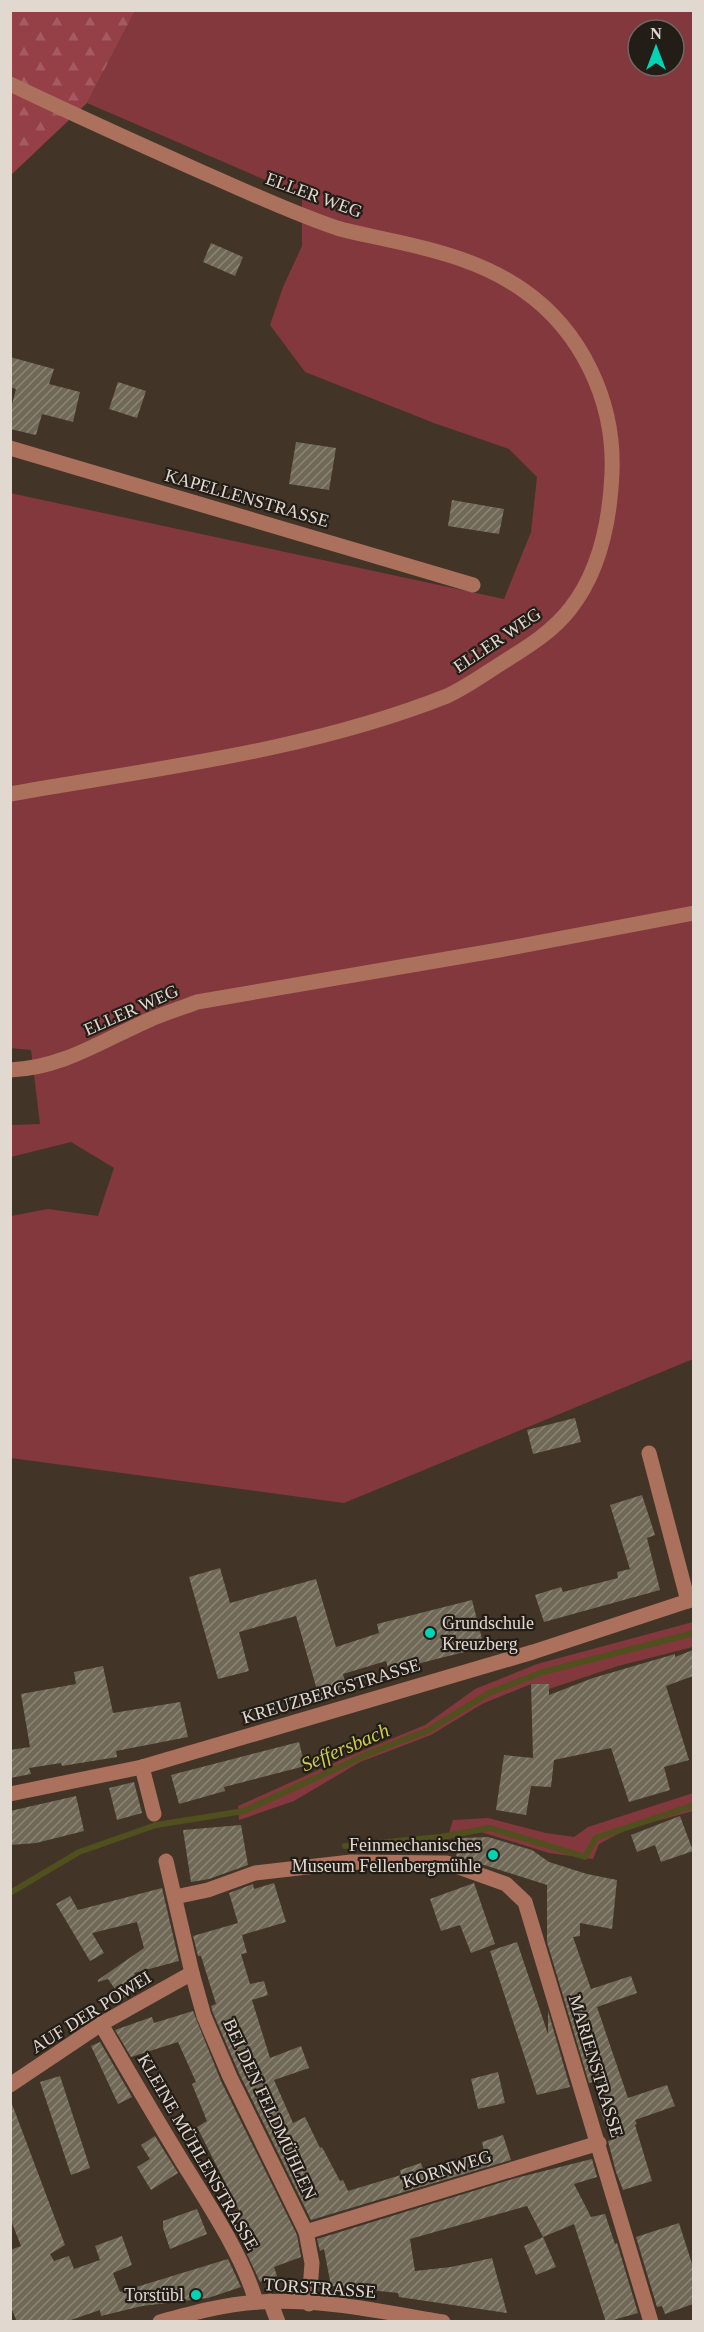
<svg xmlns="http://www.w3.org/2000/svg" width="704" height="2332" font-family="Georgia,serif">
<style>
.grass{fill:#83383e;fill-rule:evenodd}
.forest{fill:url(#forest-firs)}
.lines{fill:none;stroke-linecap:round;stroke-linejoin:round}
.stream{stroke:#504f1e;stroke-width:6}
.building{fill:url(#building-hatch)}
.minor{stroke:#ab715d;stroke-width:15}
.poi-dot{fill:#01d5b6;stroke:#231d17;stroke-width:2}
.labels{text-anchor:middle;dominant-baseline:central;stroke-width:4.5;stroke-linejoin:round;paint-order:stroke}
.street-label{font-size:18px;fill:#e1d8d0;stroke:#231d17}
.poi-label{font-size:18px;fill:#e1d8d0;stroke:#231d17;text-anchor:end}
.water-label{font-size:20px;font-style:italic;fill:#cecd4e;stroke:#231d17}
</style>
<defs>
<pattern id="forest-firs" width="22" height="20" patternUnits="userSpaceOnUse" patternTransform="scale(1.5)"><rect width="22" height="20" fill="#953f46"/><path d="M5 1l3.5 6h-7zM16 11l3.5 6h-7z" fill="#a45a60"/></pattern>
<pattern id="building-hatch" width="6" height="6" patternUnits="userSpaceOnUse" patternTransform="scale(1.5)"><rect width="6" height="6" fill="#716957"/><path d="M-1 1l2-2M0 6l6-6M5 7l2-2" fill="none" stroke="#8c8576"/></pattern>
</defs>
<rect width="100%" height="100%" fill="#423427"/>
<g class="grass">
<path d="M135,11h558v1348l-349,144 -333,-45v-242l37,-7 50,7 16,-48 -43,-26 -60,15v-32l29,-1 -9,-74 -21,-2v-555l494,106 27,-67 6,-55 -28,-28 -75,-26 -129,-51 -35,-47 13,-38 19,-41v-50l-215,-93zM638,30h36v36h-36z"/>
<polygon points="693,1622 693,1647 618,1666 549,1689 549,1684 531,1684 482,1704 431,1735 360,1762 294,1801 239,1820 238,1806 352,1755 425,1725 475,1689 537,1664"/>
<polygon points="693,1793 693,1811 627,1829 599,1844 593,1859 549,1853 481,1832 447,1839 453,1820 488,1818 546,1833 574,1837 588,1827"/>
</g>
<polygon class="forest" points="11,11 135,11 87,103 11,175"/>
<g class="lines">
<g class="stream">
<polyline points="345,1846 440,1837 490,1828 585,1857 596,1838 694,1805"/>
<polyline points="10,1893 79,1852 156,1825 244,1811 370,1753 429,1730 489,1693 543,1672 694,1633"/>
</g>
</g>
<g class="building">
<polygon points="211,243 243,257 235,276 203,262"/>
<polygon points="10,357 54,369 49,384 80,392 73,422 42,414 36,435 10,429 10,412 16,389 10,387"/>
<polygon points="118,382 146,391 137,418 109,409"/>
<polygon points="296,442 336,448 329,490 289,484"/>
<polygon points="452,500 504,509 499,534 448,526"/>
<polygon points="575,1418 581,1442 533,1454 527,1430"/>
<polygon points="642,1495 655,1535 647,1538 660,1590 544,1622 535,1595 561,1587 563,1592 618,1578 617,1572 630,1569 610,1505"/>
<polygon points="220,1568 230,1603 316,1579 336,1647 379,1633 377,1624 472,1600 484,1647 389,1671 386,1661 343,1674 347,1689 319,1697 296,1616 239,1632 249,1671 218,1679 189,1577"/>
<polygon points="693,1650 693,1676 666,1686 689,1760 664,1767 670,1790 629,1802 611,1748 554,1760 551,1787 531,1786 526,1815 496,1810 504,1755 533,1758 531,1684 549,1684 549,1695 593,1678 675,1654 675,1657"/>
<polygon points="103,1666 113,1713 180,1702 188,1737 116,1751 117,1757 62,1766 61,1763 29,1768 31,1774 10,1778 10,1750 30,1747 21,1694 76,1684 74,1672"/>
<polygon points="299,1742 305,1766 224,1787 225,1791 179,1804 171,1775"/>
<polygon points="134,1782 142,1813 117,1820 109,1788"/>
<polygon points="76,1796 84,1831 36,1843 10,1845 10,1811"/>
<polygon points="680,1816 693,1851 661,1862 655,1845 637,1852 631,1835"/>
<polygon points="241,1825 248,1865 209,1879 191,1882 183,1830"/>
<polygon points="488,1837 532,1850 549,1862 587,1874 617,1880 612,1929 580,1923 580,1936 573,1937 591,1989 631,1976 637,1993 597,2007 628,2098 667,2085 675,2106 635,2120 637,2124 635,2125 652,2181 623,2190 616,2172 609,2145 608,2141 611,2140 599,2106 607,2104 601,2080 589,2083 547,1942 547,1885 456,1856 461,1838"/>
<polygon points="274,1883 286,1922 242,1935 247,1953 241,1954 250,1984 264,1981 268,1995 252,2000 270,2058 301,2046 309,2068 274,2080 293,2123 305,2117 320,2148 322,2147 340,2181 343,2180 348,2191 401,2175 400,2170 421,2163 423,2169 484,2151 482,2142 503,2135 511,2160 311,2220 239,2073 213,2013 211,2006 216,2004 201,1956 198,1956 193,1936 238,1923 229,1893 253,1884 254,1889"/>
<polygon points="474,1883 495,1944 471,1953 460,1925 441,1931 430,1899"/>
<polygon points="162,1888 179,1961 134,1973 142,1985 122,1999 108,1979 98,1982 98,1980 144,1948 137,1922 92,1933 104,1953 90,1961 56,1904 70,1896 78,1910"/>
<polygon points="517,1942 548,2034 548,2011 570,2087 537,2095 490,1951"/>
<polygon points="193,2011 221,2081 297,2235 301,2257 274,2267 277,2276 260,2282 247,2254 250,2253 230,2217 240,2212 197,2127 207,2121 192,2084 196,2082 178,2042 131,2057 115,2030 152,2017 154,2023"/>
<polygon points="100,2042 132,2097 118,2104 91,2046"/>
<polygon points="498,2072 505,2103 478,2109 471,2079"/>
<polygon points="60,2076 90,2168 71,2175 40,2082"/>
<polygon points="12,2104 65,2245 50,2254 54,2261 69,2256 74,2269 100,2260 95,2246 122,2236 132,2265 113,2273 120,2292 228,2259 241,2287 208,2298 142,2306 101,2316 100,2310 65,2322 17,2322 10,2305 10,2250 21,2246 10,2218"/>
<polygon points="155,2136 178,2173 151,2190 137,2167 150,2159 141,2145"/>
<polygon points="592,2159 597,2177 574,2184 591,2217 605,2214 615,2244 617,2243 638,2313 606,2322 574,2224 543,2237 527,2206 410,2239 415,2271 451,2267 492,2258 507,2313 399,2297 398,2293 331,2286 324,2249 320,2251 317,2239 516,2178"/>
<polygon points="197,2209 207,2234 170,2249 163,2228 163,2221"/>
<polygon points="679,2223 693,2267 693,2304 665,2314 662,2306 657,2307 636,2237"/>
<polygon points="543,2237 556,2267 536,2275 524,2246"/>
</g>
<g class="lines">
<g class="minor">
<path d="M10,84c65,31 129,60 194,89 44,19 88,40 133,55 17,5 35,8 52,12 47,10 94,22 134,50 59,41 92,112 89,183 -2,47 -12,98 -42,136 -17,22 -41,37 -65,52 -18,11 -38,26 -58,35 -139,55 -290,72 -437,98"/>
<polyline points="10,448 473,585"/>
<path d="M10,1070c53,-2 93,-30 139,-50 16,-7 33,-12 48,-18l302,-52 195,-37"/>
<polyline points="649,1453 688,1601"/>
<polyline points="142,1767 154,1814"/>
<polyline points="10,1794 142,1767 533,1652 694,1599"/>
<polyline points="166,1861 192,1973 204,2016 230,2077 306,2232 312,2263 309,2304"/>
<polyline points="175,1897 208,1890 255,1873 351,1862 447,1863 506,1884 525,1902 651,2322"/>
<path d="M101,2024c27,47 54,93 82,139 25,40 61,95 73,139"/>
<polyline points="10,2085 101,2024 192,1973"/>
<polyline points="306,2232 599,2143"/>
<polyline points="270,2301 278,2322"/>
<path d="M160,2322c32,-9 65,-18 99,-20 61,-4 124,10 184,20"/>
</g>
</g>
<g class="poi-dot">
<circle cx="430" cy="1633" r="6"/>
<circle cx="493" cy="1855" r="6"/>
<circle cx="196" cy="2295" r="6"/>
</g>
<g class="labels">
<g class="street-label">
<text transform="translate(314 195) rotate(20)">ELLER WEG</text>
<text transform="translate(247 498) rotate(16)">KAPELLENSTRASSE</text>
<text transform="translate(497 640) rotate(-34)">ELLER WEG</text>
<text transform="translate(131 1010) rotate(-24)">ELLER WEG</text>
<text transform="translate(331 1691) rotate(-17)">KREUZBERGSTRASSE</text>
<text transform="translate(91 2012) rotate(-32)">AUF DER POWEI</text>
<text transform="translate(596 2066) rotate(73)">MARIENSTRASSE</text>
<text transform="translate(270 2109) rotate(65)">BEI DEN FELDMÜHLEN</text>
<text transform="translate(198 2152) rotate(60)">KLEINE MÜHLENSTRASSE</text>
<text transform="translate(447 2169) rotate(-17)">KORNWEG</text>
<text transform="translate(320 2288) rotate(4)">TORSTRASSE</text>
</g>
<g class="poi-label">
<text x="442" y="1623" text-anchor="start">Grundschule<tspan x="442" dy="21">Kreuzberg</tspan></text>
<text x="481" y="1845">Feinmechanisches<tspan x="481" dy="21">Museum Fellenbergmühle</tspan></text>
<text x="184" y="2295">Torstübl</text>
</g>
<g class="water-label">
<text transform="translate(345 1747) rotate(-23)">Seffersbach</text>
</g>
</g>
<rect width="704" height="2332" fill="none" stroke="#e1d8d0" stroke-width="24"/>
<g transform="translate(656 48)"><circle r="28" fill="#231d17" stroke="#6f6861" stroke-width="1.5"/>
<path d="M0-4.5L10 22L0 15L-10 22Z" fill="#01d5b6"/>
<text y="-9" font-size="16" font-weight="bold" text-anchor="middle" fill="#e1d8d0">N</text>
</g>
</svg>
